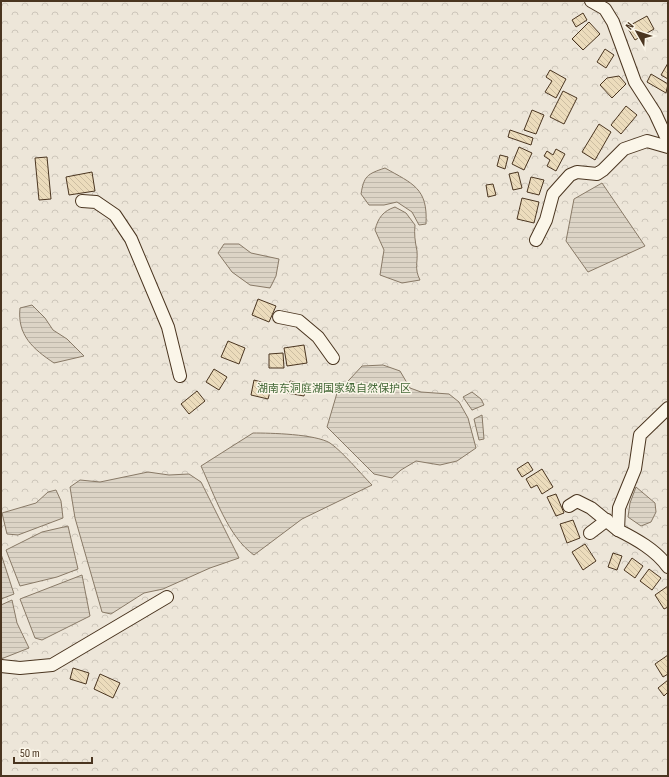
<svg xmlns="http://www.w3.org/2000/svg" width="669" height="777" font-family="'Sofia Sans Condensed','Noto Sans SC',sans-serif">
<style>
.park{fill:url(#park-crowns);stroke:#887966}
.water{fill:url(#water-rules);stroke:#887966}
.building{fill:url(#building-back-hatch);stroke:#4a3520}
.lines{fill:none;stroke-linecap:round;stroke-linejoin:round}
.minor-casing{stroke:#4a3520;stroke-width:14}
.minor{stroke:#fbf6e9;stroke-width:12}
.labels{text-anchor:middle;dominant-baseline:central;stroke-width:3;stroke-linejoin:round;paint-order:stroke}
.park-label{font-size:11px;fill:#436837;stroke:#fbf6e9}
</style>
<defs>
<pattern id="park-crowns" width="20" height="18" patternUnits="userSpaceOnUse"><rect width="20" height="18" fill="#ede6d9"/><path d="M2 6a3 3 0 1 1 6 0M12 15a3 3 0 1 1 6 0" fill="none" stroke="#cdc6ba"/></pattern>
<pattern id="water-rules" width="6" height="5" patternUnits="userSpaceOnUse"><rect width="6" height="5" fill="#dcd4c6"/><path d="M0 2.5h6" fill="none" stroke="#beb7aa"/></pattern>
<pattern id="building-back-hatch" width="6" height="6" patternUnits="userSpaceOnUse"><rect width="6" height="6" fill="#ecdcbc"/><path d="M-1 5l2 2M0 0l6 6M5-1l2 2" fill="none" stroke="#ccbda1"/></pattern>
</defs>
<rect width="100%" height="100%" fill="#fbf6e9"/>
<rect class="park" x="1" y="1" width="667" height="775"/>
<g class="water">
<path d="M385,168c28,16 43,20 41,56l-7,1 -7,-13 -15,-10 -13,3h-15l-8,-11c3,-18 6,-20 24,-26z"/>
<polygon points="602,183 645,246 588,272 566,241 574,199"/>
<path d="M395,207l11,6 9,12c-1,9 0,16 2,26 1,12 -3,17 3,29l-18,3 -22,-8 4,-25 -9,-20c3,-12 8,-19 20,-23z"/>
<polygon points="224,244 239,244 251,253 279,259 276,276 270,288 250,285 232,272 218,253"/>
<path d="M32,305l13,13 8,12 14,9 17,17 -30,7c-21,-14 -37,-28 -34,-55z"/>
<polygon points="383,365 400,371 410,388 421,392 449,394 459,402 468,418 476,448 457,461 440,465 416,461 401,470 392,478 374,474 327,427 337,393 362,366"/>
<polygon points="472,392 481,399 484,405 472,410 463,397"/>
<polygon points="482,415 484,439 479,440 474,419"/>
<path d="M253,433c18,0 62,1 77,10 13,9 30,30 42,42l-70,34 -48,36c-26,-18 -40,-61 -53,-89z"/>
<polygon points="148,472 169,475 189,474 201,482 239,558 210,568 163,589 144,593 111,614 102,612 75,518 70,487 80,480 100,482"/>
<polygon points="636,487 655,503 656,512 651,522 641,526 628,517 630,503"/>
<polygon points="56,490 61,501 63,518 18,535 7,534 2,513 36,503 48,492"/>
<polygon points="68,526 78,569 57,577 20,586 6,550 42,532"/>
<polygon points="1,554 14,594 1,599"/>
<polygon points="82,575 90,616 42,640 35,638 20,599"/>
<polygon points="12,600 17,623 29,648 1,659 1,605"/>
</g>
<g class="building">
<polygon points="583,13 587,20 576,27 572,20"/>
<polygon points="647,16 654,29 635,40 627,27"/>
<polygon points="589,22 600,34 583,50 572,39"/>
<polygon points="605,49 614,55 606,68 597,62"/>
<polygon points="668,63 668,79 661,75"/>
<polygon points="550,70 566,79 556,98 545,92 552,81 546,77"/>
<polygon points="651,74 668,84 666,93 647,82"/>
<polygon points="619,76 626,84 612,98 600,85 607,78"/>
<polygon points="563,91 577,98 564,124 550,117"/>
<polygon points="626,106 637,115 621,134 611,125"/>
<polygon points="532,110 544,115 536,134 524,130"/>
<polygon points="599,124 611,132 595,160 582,152"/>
<polygon points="510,130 533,138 531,145 508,137"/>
<polygon points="519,147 532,153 524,170 512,164"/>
<polygon points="556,149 565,154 556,171 547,166 550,160 544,156 547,151 553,155"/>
<polygon points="500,155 508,157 505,169 497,166"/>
<polygon points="47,157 51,199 39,200 35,158"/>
<polygon points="92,172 95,191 69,195 66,177"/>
<polygon points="518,172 522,188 513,190 509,174"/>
<polygon points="531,177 544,180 539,195 527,192"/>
<polygon points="493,184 496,195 488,197 486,185"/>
<polygon points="522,198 539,202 534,223 517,219"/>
<polygon points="258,299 276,306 269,322 252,315"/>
<polygon points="228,341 245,348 239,364 221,357"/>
<polygon points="304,345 307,363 287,366 284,348"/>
<polygon points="283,353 284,368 269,368 269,354"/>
<polygon points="214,369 227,377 219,390 206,382"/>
<polygon points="254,380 272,385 268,399 251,395"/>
<polygon points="290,381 306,385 304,396 287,393"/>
<polygon points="197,391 205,401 189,414 181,404"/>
<polygon points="528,462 533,470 522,477 517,469"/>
<polygon points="542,469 553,487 542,494 537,485 531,488 526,479"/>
<polygon points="556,494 564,513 556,516 547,497"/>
<polygon points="573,520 580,538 567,543 560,524"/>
<polygon points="585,544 596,561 583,570 572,552"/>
<polygon points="613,553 622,556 617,570 608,567"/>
<polygon points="632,558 643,566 635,578 624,570"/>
<polygon points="649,569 661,578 652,590 640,581"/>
<polygon points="668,586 668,607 664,609 655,595"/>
<polygon points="668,655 668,674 663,677 655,664"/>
<polygon points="73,668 89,673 86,684 70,679"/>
<polygon points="100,674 120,683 113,698 94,689"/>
<polygon points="668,680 668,692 664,696 658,688"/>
</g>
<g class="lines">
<g class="minor-casing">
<g id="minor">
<polyline points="591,1 605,9 613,22 635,82 655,113 668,141"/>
<polyline points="82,201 96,202 115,215 131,239 168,327 180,376"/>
<polyline points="536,240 546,220 553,194 570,175 577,172 597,174 603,170 624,149 647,141 668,147"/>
<polyline points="279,317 299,321 318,337 333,358"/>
<path d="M668,408l-28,27 -5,34 -16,39 -1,22c18,9 38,20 50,37"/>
<polyline points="569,506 577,501 591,508 618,530"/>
<polyline points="590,533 607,520"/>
<polyline points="1,666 20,668 52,665 167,597"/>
</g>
</g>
<use href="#minor" class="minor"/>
</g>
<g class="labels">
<g class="park-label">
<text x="334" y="388">湖南东洞庭湖国家级自然保护区</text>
</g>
</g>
<rect width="669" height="777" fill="none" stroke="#4a3520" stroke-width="4"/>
<g transform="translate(637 32) rotate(309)" stroke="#fbf6e9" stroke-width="3" paint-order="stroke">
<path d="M0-3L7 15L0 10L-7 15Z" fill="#4a3520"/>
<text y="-6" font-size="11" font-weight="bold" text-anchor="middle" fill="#4a3520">N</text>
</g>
<path d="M14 757v6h78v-6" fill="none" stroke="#4a3520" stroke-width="2"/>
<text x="20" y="757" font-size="12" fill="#4a3520" stroke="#fbf6e9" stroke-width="3" paint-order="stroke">50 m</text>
</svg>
